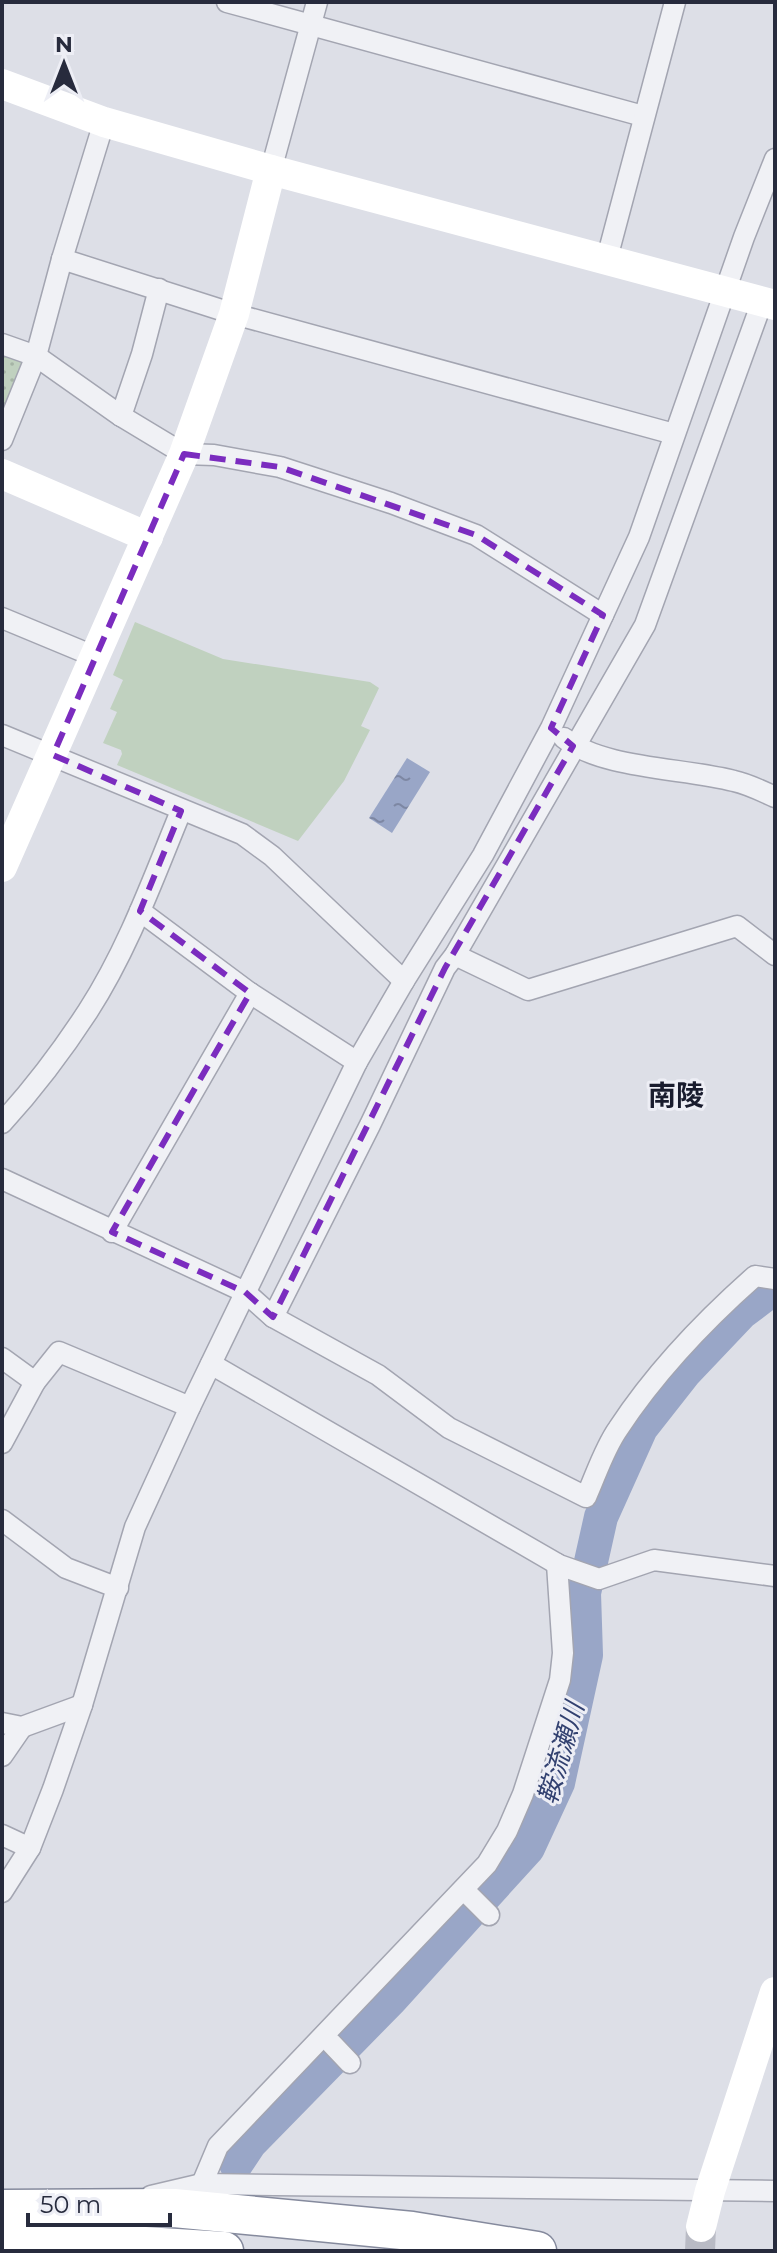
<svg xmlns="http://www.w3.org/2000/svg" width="777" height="2253" font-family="Montserrat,'Noto Sans JP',sans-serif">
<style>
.grass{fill:url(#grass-dots)}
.pitch{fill:#c0d1bf}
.water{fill:url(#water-ripples)}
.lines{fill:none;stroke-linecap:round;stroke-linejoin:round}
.river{stroke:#99a6c7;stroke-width:34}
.secondary-tunnel{stroke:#b9bbc5;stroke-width:30;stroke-dasharray:30 15;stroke-linecap:butt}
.street-casing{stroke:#a3a5b1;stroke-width:23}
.highway-casing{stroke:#858a9d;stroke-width:41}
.street{stroke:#f0f1f5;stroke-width:20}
.secondary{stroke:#fff;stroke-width:30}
.highway{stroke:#fff;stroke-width:38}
.marked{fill:none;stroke:#7b2cbf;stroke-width:6;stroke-dasharray:16 10;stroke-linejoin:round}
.labels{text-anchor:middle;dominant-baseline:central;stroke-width:6;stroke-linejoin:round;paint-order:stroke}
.water-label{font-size:26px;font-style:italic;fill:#324170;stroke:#edeef5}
.quarter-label{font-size:28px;font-weight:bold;fill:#191c2e;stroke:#edeef5}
</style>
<defs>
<pattern id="grass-dots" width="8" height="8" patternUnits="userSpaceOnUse" patternTransform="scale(2)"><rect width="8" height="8" fill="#c0d1bf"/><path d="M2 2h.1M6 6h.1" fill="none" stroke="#a5b4a5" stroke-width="1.8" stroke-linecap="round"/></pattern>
<pattern id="water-ripples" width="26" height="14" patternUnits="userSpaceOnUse" patternTransform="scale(2)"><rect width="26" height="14" fill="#99a6c7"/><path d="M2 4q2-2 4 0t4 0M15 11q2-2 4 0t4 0" fill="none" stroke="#7d87a3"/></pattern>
</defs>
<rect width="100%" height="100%" fill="#dddfe7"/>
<polygon class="grass" points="2,351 16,355 22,363 2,424"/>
<polygon class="pitch" points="135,622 223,659 370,682 379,688 361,726 370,730 344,781 298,841 117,765 122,754 121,750 103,743 117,712 110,709 123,680 113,675"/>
<polygon class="water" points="407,758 430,772 392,833 369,818"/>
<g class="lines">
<polyline class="river" points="236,2164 250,2143 391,1999 528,1848 558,1783 586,1655 584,1593 601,1517 641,1428 685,1372 741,1313 770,1291 775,1291"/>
<polyline class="secondary-tunnel" points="700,2251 701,2227"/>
<g class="street-casing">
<g id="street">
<polyline points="227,2 643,116"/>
<polyline points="271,170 317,2"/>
<polyline points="62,259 234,314 674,434"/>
<polyline points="606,262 675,2"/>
<polyline points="2,344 36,356 121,416 184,454 214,455 280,467 391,503 476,535 603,615"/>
<polyline points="121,416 142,354 159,289"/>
<polyline points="2,440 36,356 62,259 104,122"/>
<polyline points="2,618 96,657"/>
<polyline points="2,735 242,834 272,856 404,981"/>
<path d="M564,738c37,31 122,30 170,43 14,3 28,10 41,16"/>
<polyline points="140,911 250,993 357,1062"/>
<polyline points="455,955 528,990 737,926 775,955"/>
<path d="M2,1123c32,-35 60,-72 86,-112 40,-62 65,-132 93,-200"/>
<path d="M2,1179l243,113 28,25 105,58 71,53 137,69c10,-22 18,-48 32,-68 38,-58 85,-107 137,-153l20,3"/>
<polyline points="112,1232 250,993"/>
<polyline points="273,1317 370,1125 445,968 455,955 645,625 762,302"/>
<polyline points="2,1358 35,1382"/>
<polyline points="211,1364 559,1565 599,1579 654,1560 775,1576"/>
<polyline points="2,1443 35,1382 59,1352 190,1407"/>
<polyline points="2,1520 66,1568 118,1588"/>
<polyline points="2,1723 22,1727 82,1705"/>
<polyline points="2,1756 22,1727"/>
<polyline points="2,1835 30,1848"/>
<polyline points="2,1892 30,1848 53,1789 82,1705 135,1527 190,1407 357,1062 404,981 483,855 551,728 639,537 744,237 775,159"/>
<polyline points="470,1896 489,1915"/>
<polyline points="331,2043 350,2063"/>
<polyline points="202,2184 218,2146 487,1864 507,1831 523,1794 560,1680 563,1653 557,1564"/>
<polyline points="151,2196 202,2184 775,2191"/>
</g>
</g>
<g class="highway-casing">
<g id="highway">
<polyline points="2,2209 174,2208 412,2231 537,2251"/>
<polyline points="2,2237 224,2251"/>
</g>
</g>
<use href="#street" class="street"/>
<g class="secondary">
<polyline points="2,84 104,122 271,170 775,305"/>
<polyline points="2,474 148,537"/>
<polyline points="2,867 184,454 234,314 271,170"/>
<polyline points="701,2227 710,2191 775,1992"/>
</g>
<use href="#highway" class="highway"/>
</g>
<path class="marked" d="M184,454l96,13 196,68 127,80 -52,113 22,18 -128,222 -172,349 -28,-25 -133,-60 138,-239 -110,-82 41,-100 -128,-56z"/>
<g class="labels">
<g class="water-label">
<text transform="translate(561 1753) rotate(-74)">鞍流瀬川</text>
</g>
<g class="quarter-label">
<text x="676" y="1095">南陵</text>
</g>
</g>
<rect width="777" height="2253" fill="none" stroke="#272b3d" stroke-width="8"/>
<g transform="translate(64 64)" stroke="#edeef5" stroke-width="6" paint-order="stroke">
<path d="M0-6L14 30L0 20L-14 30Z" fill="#272b3d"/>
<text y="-12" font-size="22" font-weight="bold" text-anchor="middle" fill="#272b3d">N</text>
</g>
<path d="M28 2213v12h142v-12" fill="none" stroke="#272b3d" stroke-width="4"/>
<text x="40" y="2213" font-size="24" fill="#272b3d" stroke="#edeef5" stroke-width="6" paint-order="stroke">50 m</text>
</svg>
